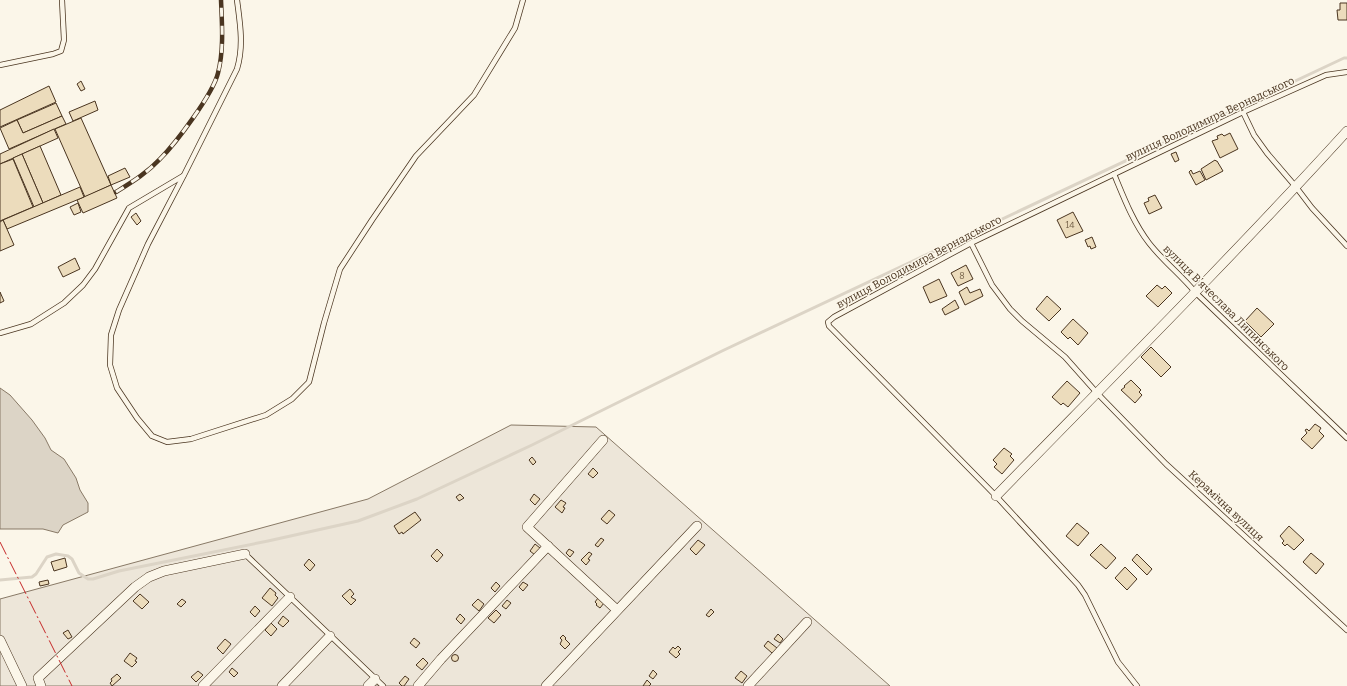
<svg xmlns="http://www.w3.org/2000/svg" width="1347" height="686" font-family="Bitter,serif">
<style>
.green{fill:#ede6d9;stroke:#887966}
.water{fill:#dcd4c6;stroke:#887966}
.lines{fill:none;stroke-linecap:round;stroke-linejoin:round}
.stream{stroke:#dcd4c6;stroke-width:3}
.building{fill:#ecdcbc;stroke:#4a3520}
.service-casing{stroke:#4a3520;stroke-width:6}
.minor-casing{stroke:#4a3520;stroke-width:10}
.service{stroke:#fbf6e9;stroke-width:4.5}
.minor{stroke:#fbf6e9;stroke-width:9}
.rail-casing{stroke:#4a3520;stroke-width:4.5}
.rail{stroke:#fbf6e9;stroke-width:3;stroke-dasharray:9;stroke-linecap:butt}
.power{stroke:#c62828;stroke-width:1;stroke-dasharray:14 3 2 3;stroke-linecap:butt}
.labels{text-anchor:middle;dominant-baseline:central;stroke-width:3;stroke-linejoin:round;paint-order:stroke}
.number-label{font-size:9px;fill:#725f47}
.street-label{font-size:11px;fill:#4a3520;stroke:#fbf6e9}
</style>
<rect width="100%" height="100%" fill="#fbf6e9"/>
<polygon class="green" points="511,425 596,427 890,686 0,686 0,599 368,499"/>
<polygon class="water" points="0,388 10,395 32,420 45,438 51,450 64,459 76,478 80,490 88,503 88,512 63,525 58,533 43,529 0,529"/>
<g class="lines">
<polyline class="stream" points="0,580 32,577 36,574 47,557 56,554 68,556 72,559 79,573 88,579 93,579 119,571 268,541 358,521 417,499 532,445 722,351 1344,58 1347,58"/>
</g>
<g class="building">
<polygon points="1340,3 1347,3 1347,20 1338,20 1337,10 1340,10"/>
<polygon points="81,81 85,89 81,91 77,84"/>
<polygon points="49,86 56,102 0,127 0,110"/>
<polygon points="95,101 98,110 73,121 69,112"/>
<polygon points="56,103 62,116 23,133 17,120"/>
<polygon points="62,116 66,124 9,149 0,128 17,120 23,133"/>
<polygon points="81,118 111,185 85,197 55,129"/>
<polygon points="54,129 58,138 0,164 0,154"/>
<polygon points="1230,133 1238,149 1220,158 1212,141 1218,139 1217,136 1222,134 1224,136"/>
<polygon points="40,146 61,195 43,203 22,154"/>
<polygon points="1176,152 1179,160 1175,162 1171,154"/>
<polygon points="22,154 43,203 34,207 13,158"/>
<polygon points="13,159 33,207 0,221 0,164"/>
<polygon points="1215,160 1216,161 1217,161 1223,171 1206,180 1201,169"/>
<polygon points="125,168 130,177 111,185 108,176"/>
<polygon points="1191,170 1193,174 1200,171 1205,180 1196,185 1189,172"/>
<polygon points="111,185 117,198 83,213 77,200"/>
<polygon points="80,187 84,197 7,229 3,220"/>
<polygon points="1155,195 1162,208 1149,214 1144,203 1149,201 1148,198"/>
<polygon points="78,203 81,212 74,215 70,207"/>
<polygon points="1073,212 1083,231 1066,238 1057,220"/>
<polygon points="136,213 141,221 137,225 131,217"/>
<polygon points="3,220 14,245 0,251 0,222"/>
<polygon points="1092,237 1096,247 1091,249 1090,246 1088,247 1085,240"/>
<polygon points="75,258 80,269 63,277 58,267"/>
<polygon points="966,265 973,279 958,286 951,273"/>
<polygon points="939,279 947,296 930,303 923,287"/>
<polygon points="1157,285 1162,289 1165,286 1172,293 1158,307 1146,296"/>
<polygon points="967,287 970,293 980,289 983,296 965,305 959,292"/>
<polygon points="0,292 4,301 0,303"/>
<polygon points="1047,296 1061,309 1049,321 1036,309"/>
<polygon points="955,300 959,308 945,315 942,309"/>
<polygon points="1257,308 1274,324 1261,337 1245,321"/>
<polygon points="1073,319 1088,333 1078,345 1070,337 1068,339 1061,332"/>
<polygon points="1151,347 1171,367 1161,377 1141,357"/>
<polygon points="1131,380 1141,390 1139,392 1142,395 1135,403 1121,390 1125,387 1124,386"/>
<polygon points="1067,381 1080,393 1068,407 1063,403 1061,405 1052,397"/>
<polygon points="1315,424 1321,428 1319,431 1324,436 1312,449 1301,439 1307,433 1305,430 1307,429 1309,431"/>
<polygon points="1004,448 1012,454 1010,456 1014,460 1002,474 994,467 997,464 993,460"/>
<polygon points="532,457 536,462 533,465 529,460"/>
<polygon points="593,468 598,473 593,478 588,474"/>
<polygon points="460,494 464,498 459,501 456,497"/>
<polygon points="534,494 540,499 535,505 530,500"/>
<polygon points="561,500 566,503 563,507 565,508 562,513 555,507"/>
<polygon points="609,510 615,515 607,524 601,519"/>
<polygon points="415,512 421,520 403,534 402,532 399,534 394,526"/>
<polygon points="1077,523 1089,533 1078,546 1066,536"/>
<polygon points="1289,526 1304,540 1294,550 1287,544 1285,546 1282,543 1284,541 1280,536"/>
<polygon points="601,538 604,540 598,547 595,545"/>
<polygon points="698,540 705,545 696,555 690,549"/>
<polygon points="535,544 540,548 535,555 530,551"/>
<polygon points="1101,544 1116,558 1106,569 1090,555"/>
<polygon points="437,549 443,555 437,562 431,556"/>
<polygon points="569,549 574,552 570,557 566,553"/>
<polygon points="589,552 592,554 588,559 590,560 586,565 581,560"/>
<polygon points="1311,553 1324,564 1316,574 1303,562"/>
<polygon points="1137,554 1152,569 1147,575 1132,560"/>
<polygon points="65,558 67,567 54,571 51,562"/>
<polygon points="309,559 315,565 310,571 304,565"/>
<polygon points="1125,567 1137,579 1127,590 1115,578"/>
<polygon points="48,580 49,584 40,586 39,582"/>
<polygon points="496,582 500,586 495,592 491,588"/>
<polygon points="523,582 528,585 523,591 519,587"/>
<polygon points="270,588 276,593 275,595 278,598 272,606 262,598"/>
<polygon points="350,589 354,594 351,597 356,600 351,605 342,596"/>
<polygon points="140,594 149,602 142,609 133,601"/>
<polygon points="598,598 604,603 600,608 596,605 597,604 595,602"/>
<polygon points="182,599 186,602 181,607 177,604"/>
<polygon points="478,599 484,604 479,611 472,605"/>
<polygon points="507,600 511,603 506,609 502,606"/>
<polygon points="255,606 260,611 255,617 250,612"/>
<polygon points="711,609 714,612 709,617 706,615"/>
<polygon points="496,610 501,615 494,623 488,618"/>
<polygon points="460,614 465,619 461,624 456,619"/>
<polygon points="283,616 289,621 283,627 278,623"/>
<polygon points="271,623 277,629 271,636 265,630"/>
<polygon points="68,630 72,637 68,639 63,633"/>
<polygon points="778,634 783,639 780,643 774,639"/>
<polygon points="563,635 566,638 565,639 570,644 565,649 560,644 562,640 560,638"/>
<polygon points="414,638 420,643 416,648 410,643"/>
<polygon points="225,639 231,644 223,654 217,648"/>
<polygon points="768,641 777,648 772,653 764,646"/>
<polygon points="678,646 681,649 678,652 680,654 676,658 669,652 673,647 675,649"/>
<polygon points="130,653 137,658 135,661 137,662 132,667 124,661"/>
<circle cx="455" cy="658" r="3.5"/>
<polygon points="423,658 428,663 422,670 416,665"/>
<polygon points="232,668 238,673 234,677 229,672"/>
<polygon points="653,670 657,674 653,679 649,676"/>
<polygon points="198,671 203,675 196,682 191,677"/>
<polygon points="741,671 747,676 742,683 735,678"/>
<polygon points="117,674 121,678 112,686 110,683 112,681 111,679"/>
<polygon points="405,676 409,679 404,686 402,686 399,683"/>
<polygon points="647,680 651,684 649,686 643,686"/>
</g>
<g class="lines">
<g class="service-casing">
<g id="service">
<path d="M237,0c3,23 7,46 0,69l-53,106 -36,69 -29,66 -8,25 -1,30 7,23 20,30 15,18 15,6 24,-3 75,-24 26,-16 17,-17 15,-59 16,-54 32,-49 44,-64 58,-61 41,-67 8,-28"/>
<polyline points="0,65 53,54 61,51 64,40 62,0"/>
<polyline points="1243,112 1254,135 1267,153 1296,187 1312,208 1347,246"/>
<path d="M1114,174c10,24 19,48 35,69 14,18 32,32 46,49l152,146"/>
<polyline points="971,243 992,285 1010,309 1022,321 1065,357 1097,393 1166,464 1347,630"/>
<polyline points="0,333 31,324 64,303 83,285 95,269 129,208 183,176"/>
<polyline points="245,554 383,686"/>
<polyline points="1137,686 1118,662 1085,595 1078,585 996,496 833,330 829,326 828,322 834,317 971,243 1243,112 1326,75 1347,72"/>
</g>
</g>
<g class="minor-casing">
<g id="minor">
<polyline points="603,440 527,527 617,610"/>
<path d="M996,496c118,-121 237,-240 351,-365"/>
<polyline points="0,640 22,686"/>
<polyline points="41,686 38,678 135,587 149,577 164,571 245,554"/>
<polyline points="203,686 290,597"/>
<polyline points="282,686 330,636"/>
<polyline points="368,686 375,679"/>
<polyline points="418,686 441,659 548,546"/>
<polyline points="546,686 697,526"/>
<polyline points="748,686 807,622"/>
</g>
</g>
<use href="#service" class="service"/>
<use href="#minor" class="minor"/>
<g class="rail-casing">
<path id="rail" d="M116,192c16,-10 31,-19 44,-33 16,-16 53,-65 58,-86 6,-23 4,-49 3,-73"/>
</g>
<use href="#rail" class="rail"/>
<polyline class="power" points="0,542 72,686"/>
</g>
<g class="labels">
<g class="number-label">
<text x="1070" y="225">14</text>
<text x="962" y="276">8</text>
</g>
<g class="street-label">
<text transform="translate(1210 119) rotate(-25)">вулиця Володимира Вернадського</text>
<text transform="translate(919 262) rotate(-28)">вулиця Володимира Вернадського</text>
<text transform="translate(1226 308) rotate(45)">вулиця Вʼячеслава Липинського</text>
<text transform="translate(1226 506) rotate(43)">Керамічна вулиця</text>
</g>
</g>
</svg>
